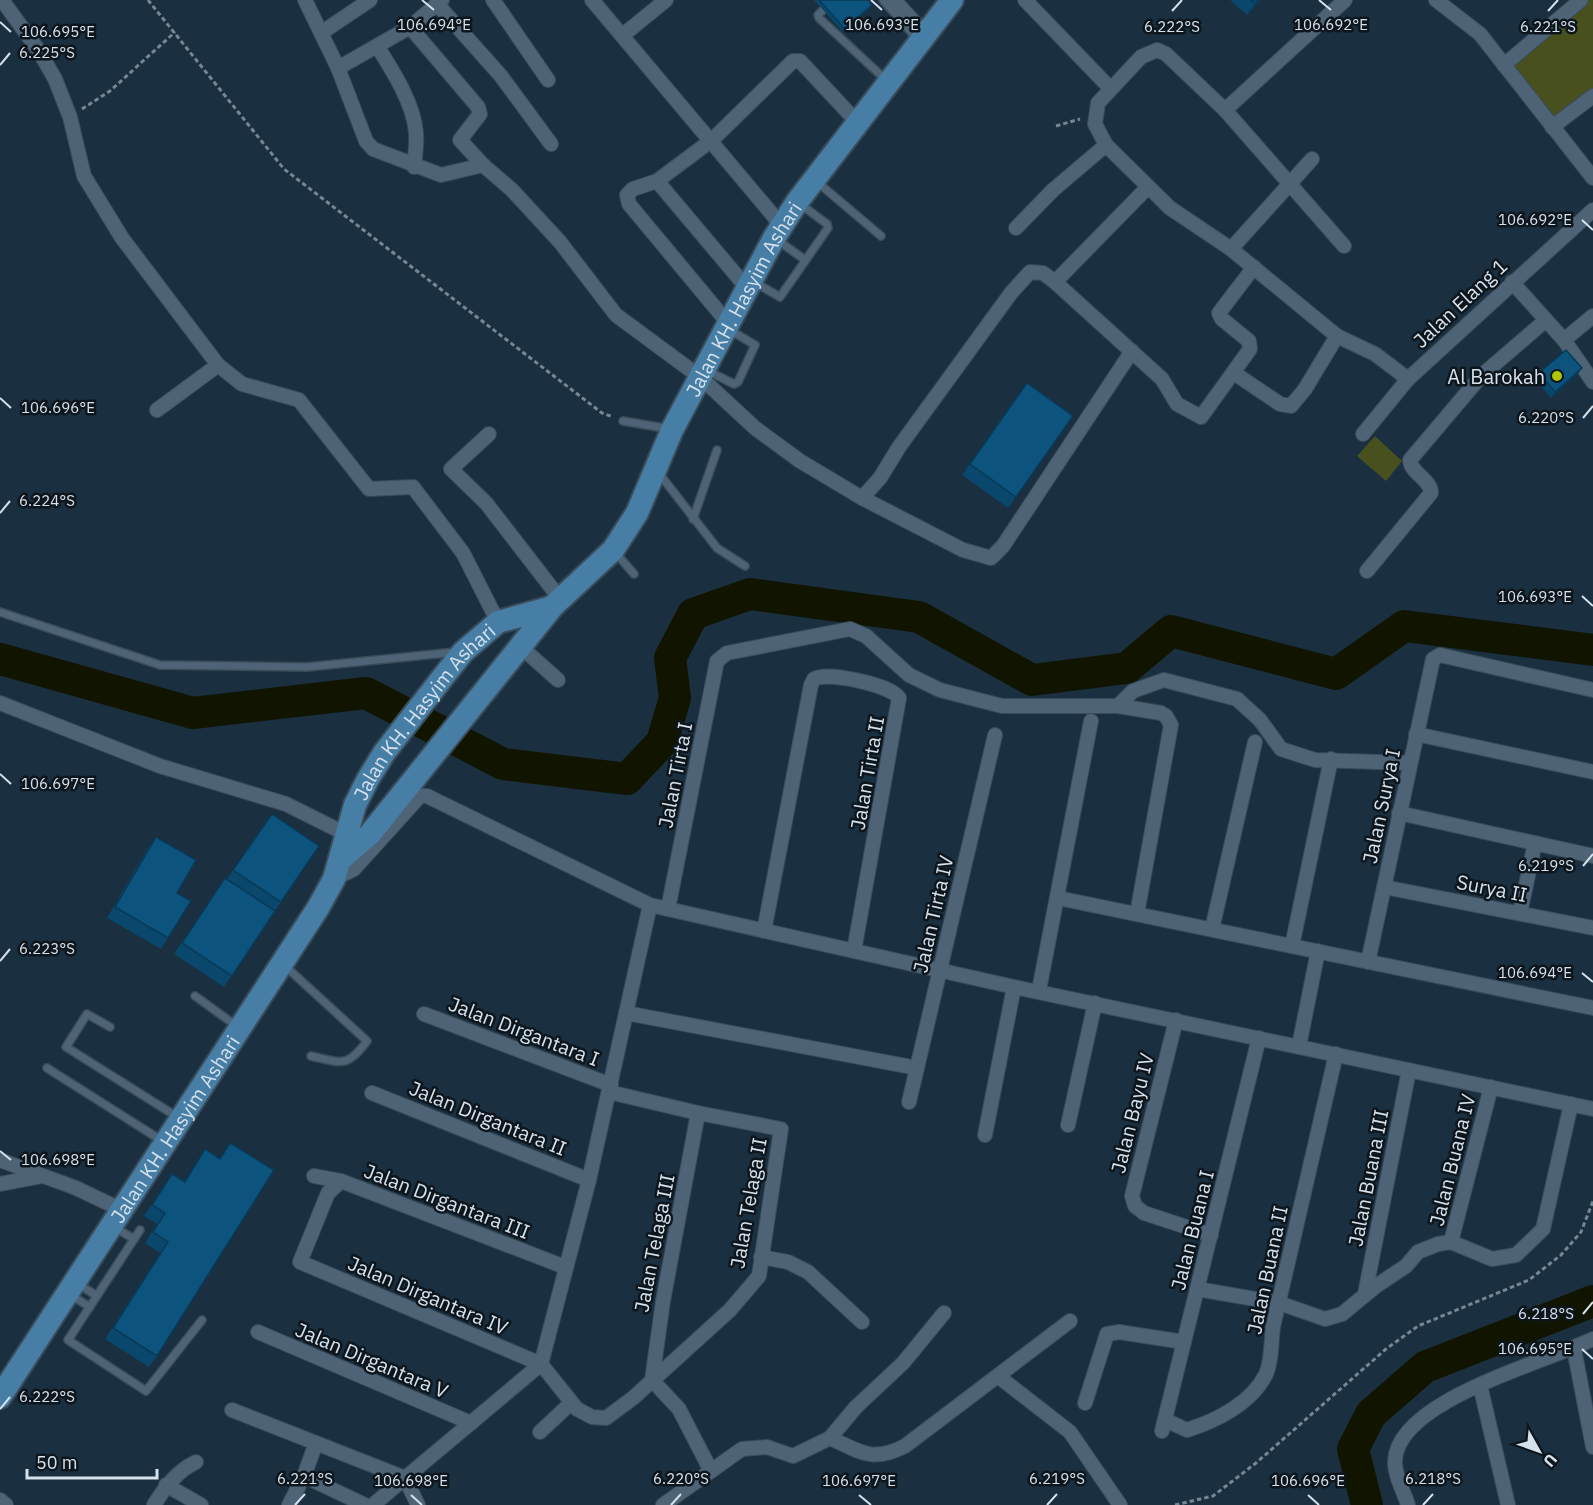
<svg xmlns="http://www.w3.org/2000/svg" width="1593" height="1505" font-family="'IBM Plex Sans',sans-serif">
<style>
.green{fill:#48501e}
.lines{fill:none;stroke-linecap:round;stroke-linejoin:round}
.river{stroke:#111500;stroke-width:32}
.service-casing{stroke:#3a4c59;stroke-width:10}
.minor-casing{stroke:#3a4c59;stroke-width:16}
.primary-casing{stroke:#3a4c59;stroke-width:26}
.path{stroke:#768694;stroke-width:3;stroke-dasharray:4.5 3;stroke-linecap:butt}
.service{stroke:#4e6476;stroke-width:7}
.minor{stroke:#4e6476;stroke-width:14}
.primary{stroke:#477ea6;stroke-width:22}
.wall{fill:#0a476c}
.shaded-wall{fill:#083a58}
.building{fill:#0c537d;stroke:#083a58;stroke-width:1.5}
.ticks{fill:none;stroke:#d5e1ec;stroke-width:2}
.poi-dot{fill:#afc508;stroke:#0d161d;stroke-width:2}
.labels{text-anchor:middle;dominant-baseline:central;stroke-width:5;stroke-linejoin:round;paint-order:stroke}
.street-label{font-size:20px;fill:#d5e1ec;stroke:#0d161d}
.poi-label{font-size:20px;fill:#d5e1ec;stroke:#0d161d;text-anchor:end}
.ticks-label{font-size:15px;text-anchor:middle;fill:#d5e1ec;stroke:#0d161d;stroke-width:5;stroke-linejoin:round;paint-order:stroke}
</style>
<rect width="100%" height="100%" fill="#1a2f3f"/>
<g class="green">
<polygon points="1588,0 1593,0 1593,91 1553,121 1509,66"/>
<polygon points="1375,436 1402,461 1386,481 1357,456"/>
</g>
<g class="lines">
<g class="river">
<polyline points="0,659 193,713 366,693 503,764 627,779 662,742 675,698 670,658 693,614 750,594 919,617 1032,680 1127,668 1171,631 1336,674 1404,626 1593,650"/>
<polyline points="1367,1505 1353,1449 1371,1414 1425,1367 1593,1301"/>
</g>
<g class="service-casing">
<g id="service">
<polyline points="883,0 917,39"/>
<polyline points="823,10 818,15 819,18 887,81"/>
<polyline points="816,181 881,236"/>
<polyline points="776,239 805,260"/>
<polyline points="754,282 780,297 828,228 827,224 799,203"/>
<polyline points="706,370 734,384 738,382 755,345 728,329"/>
<polyline points="623,421 670,429"/>
<polyline points="658,472 717,548 745,566"/>
<polyline points="693,519 717,450"/>
<polyline points="615,552 634,574"/>
<polyline points="0,612 160,665 307,667 456,652"/>
<path d="M284,965l83,76c-20,27 -25,22 -56,15"/>
<polyline points="195,996 238,1027"/>
<polyline points="110,1027 87,1014 66,1047 179,1118"/>
<polyline points="47,1068 164,1142"/>
<polyline points="114,1227 134,1239"/>
<polyline points="140,1230 68,1340 146,1391 202,1320"/>
<polyline points="78,1284 97,1296"/>
<polyline points="72,1296 90,1307"/>
</g>
</g>
<g class="minor-casing">
<g id="minor">
<polyline points="2,0 39,51 55,79 70,117 84,176 122,238 218,365 242,384 299,400 369,489 413,487 463,553 498,622"/>
<polyline points="305,0 338,68 366,141 373,149 441,175 483,165 512,190 560,242 616,315 700,377 755,428 800,461 862,498 880,478 899,447 1011,293 1030,272 1043,273 1055,282 1162,379 1177,404 1201,417 1250,349 1249,341 1222,319 1219,313 1254,267"/>
<polyline points="493,0 548,80"/>
<polyline points="592,0 782,226"/>
<polyline points="894,0 926,35"/>
<polyline points="1025,0 1110,88"/>
<polyline points="1436,0 1480,34 1593,178"/>
<polyline points="437,4 501,76 551,144"/>
<polyline points="410,27 478,107 480,114 460,140 483,165"/>
<polyline points="321,33 370,0"/>
<polyline points="623,35 666,0"/>
<path d="M377,46c16,25 37,58 39,87 1,11 -1,23 -2,34"/>
<polyline points="1504,65 1581,0"/>
<polyline points="338,68 410,27 442,0"/>
<polyline points="1225,110 1345,0"/>
<polyline points="1552,127 1593,96"/>
<polyline points="657,181 747,288"/>
<polyline points="1016,228 1053,190 1106,145"/>
<polyline points="1344,246 1225,110 1166,54 1157,50 1141,57 1098,103 1095,124 1106,145 1170,208 1231,249 1337,336 1375,354 1408,379"/>
<polyline points="1231,249 1312,159"/>
<polyline points="1055,282 1148,187"/>
<polyline points="1512,282 1564,340 1593,382"/>
<polyline points="728,323 629,204 627,195 633,189 657,181 712,140 793,61 800,61 858,123"/>
<polyline points="1564,340 1593,316"/>
<polyline points="1234,373 1280,404 1291,406 1305,389 1337,336"/>
<polyline points="157,410 218,365"/>
<polyline points="489,434 451,469 486,503 561,600"/>
<polyline points="1363,434 1408,379 1593,210"/>
<polyline points="862,498 963,550 991,558 1003,546 1132,351"/>
<path d="M1367,571l64,-78c0,-14 -20,-19 -21,-33l71,-84 65,-56"/>
<polyline points="521,647 558,680"/>
<polyline points="0,703 160,766 286,804 348,835"/>
<polyline points="1118,706 1161,713 1166,716 1171,725 1137,914"/>
<polyline points="1416,734 1593,772"/>
<polyline points="1399,813 1593,856"/>
<polyline points="334,879 354,869 420,796 427,796 650,905 1014,987 1593,1109"/>
<polyline points="1384,887 1593,928"/>
<polyline points="1058,898 1593,1008"/>
<polyline points="668,909 717,661 727,653 850,629 866,636 909,675 940,690 1002,706 1118,706 1133,691 1164,680 1237,699 1260,720 1281,749 1315,760 1410,763"/>
<polyline points="1520,913 1535,843"/>
<polyline points="1212,929 1255,742"/>
<path d="M764,931l47,-246 3,-6c13,-8 77,6 85,19l-45,253"/>
<polyline points="1292,946 1331,759"/>
<polyline points="1368,962 1433,659 1440,655 1593,690"/>
<polyline points="1039,990 1091,721"/>
<polyline points="626,1013 917,1068"/>
<polyline points="424,1014 611,1085"/>
<polyline points="1176,1020 1132,1196 1135,1206 1144,1213 1211,1235"/>
<polyline points="1299,1046 1318,951"/>
<polyline points="372,1093 589,1180"/>
<polyline points="909,1102 995,735"/>
<polyline points="1068,1125 1095,1003"/>
<polyline points="985,1135 1014,987"/>
<polyline points="0,1160 76,1188 122,1210"/>
<polyline points="314,1176 341,1181 565,1267"/>
<polyline points="341,1181 328,1193 300,1262 541,1364 577,1409 592,1417 606,1418 633,1398 730,1310 759,1276 781,1129 698,1113 609,1092"/>
<polyline points="0,1184 42,1176"/>
<polyline points="1451,1242 1491,1087"/>
<polyline points="761,1257 788,1262 808,1272 862,1322"/>
<polyline points="1197,1289 1279,1303 1325,1319 1342,1314 1376,1286 1406,1266 1418,1252 1438,1244 1451,1242 1492,1259 1516,1255 1543,1229 1571,1104"/>
<polyline points="1365,1294 1409,1070"/>
<polyline points="258,1332 471,1423"/>
<polyline points="1574,1349 1593,1447"/>
<polyline points="999,1377 1070,1432 1120,1505"/>
<polyline points="652,1380 663,1301 698,1113"/>
<polyline points="652,1380 679,1409 711,1471"/>
<polyline points="1480,1385 1508,1505"/>
<polyline points="1085,1403 1107,1334 1119,1332 1184,1342"/>
<polyline points="232,1410 405,1478 418,1505"/>
<path d="M1165,1420l22,10c29,-9 65,-27 79,-56 6,-13 5,-32 7,-47l63,-273"/>
<polyline points="1162,1431 1259,1038"/>
<polyline points="540,1432 571,1403"/>
<polyline points="830,1438 856,1407 903,1363 944,1313"/>
<polyline points="304,1476 365,1505"/>
<polyline points="166,1485 201,1505"/>
<polyline points="0,1500 6,1505"/>
<path d="M154,1505c11,-18 23,-34 42,-43"/>
<polyline points="289,1505 304,1476 316,1443"/>
<polyline points="373,1505 541,1364 589,1180 650,905"/>
<path d="M663,1505l79,-56 25,-2 26,9 37,-18c31,14 42,25 75,8l165,-125"/>
<path d="M1408,1505c-4,-13 -14,-31 -13,-44 2,-61 152,-99 198,-122"/>
</g>
</g>
<g class="primary-casing">
<g id="primary">
<path id="s1" d="M341,859l29,-25 182,-227 61,-57 24,-37 35,-83 102,-192 23,-36 155,-202"/>
<path id="s2" d="M0,1397l318,-489 16,-29 21,-74 13,-26 16,-26 59,-76 20,-25 35,-30 54,-15"/>
</g>
</g>
<g class="path">
<polyline points="148,0 284,169 602,413 613,417"/>
<polyline points="82,109 110,91 175,32"/>
<polyline points="1056,126 1080,119"/>
<polyline points="1175,1505 1213,1496 1256,1463 1386,1349 1418,1326 1529,1280 1561,1255 1581,1232 1593,1201"/>
</g>
<use href="#service" class="service"/>
<use href="#minor" class="minor"/>
<use href="#primary" class="primary"/>
</g>
<g class="wall">
<polygon points="814,0 868,0 870,8 843,32"/>
<polygon points="1230,0 1260,0 1247,15"/>
<polygon points="1539,373 1578,374 1551,398 1535,379"/>
<polygon points="1027,383 1073,416 1008,508 962,475"/>
<polygon points="272,814 281,902 224,987 174,954 217,889 270,908 227,879"/>
<polygon points="156,837 177,893 168,938 161,949 107,918 148,848"/>
<polygon points="230,1143 157,1356 149,1367 105,1339 160,1253 145,1243 157,1224 144,1216 172,1174 184,1182 205,1149 220,1158"/>
</g>
<g class="shaded-wall">
<polygon points="1258,0 1260,0 1247,15 1255,4"/>
<polygon points="1582,368 1578,374 1551,398 1555,392"/>
</g>
<g class="building">
<polygon points="819,0 868,0 872,5 845,29"/>
<polygon points="1251,0 1258,0 1255,4"/>
<polygon points="1566,350 1582,368 1555,392 1539,373"/>
<polygon points="1027,383 1073,416 1016,497 970,464"/>
<polygon points="272,814 319,846 281,902 233,870"/>
<polygon points="156,837 196,860 177,893 191,901 168,938 115,907"/>
<polygon points="225,878 275,911 232,976 182,943"/>
<polygon points="230,1143 274,1170 157,1356 113,1328 168,1242 153,1232 165,1213 152,1205 172,1174 185,1182 205,1149 220,1159"/>
</g>
<path class="ticks" d="M422,0l12,10M871,0l11,10M1319,0l12,10M1172,11l10,-11M1548,11l10,-11M0,22l11,10M0,65l10,-12M1582,220l11,10M0,398l11,10M1583,418l10,-12M0,513l10,-12M1582,596l11,10M0,774l11,10M1583,866l10,-12M0,961l10,-12M1582,973l11,9M0,1151l11,9M1583,1314l10,-12M1582,1349l11,10M0,1409l10,-12M411,1495l11,10M859,1495l12,10M1308,1495l11,10M295,1505l10,-11M671,1505l10,-11M1047,1505l10,-11M1423,1505l10,-11"/>
<circle class="poi-dot" cx="1557" cy="376" r="6"/>
<g class="labels">
<g class="street-label">
<text stroke="none"><textPath href="#s1" startOffset="696">Jalan KH. Hasyim Ashari</textPath></text>
<text transform="translate(1460 303) rotate(-43)">Jalan Elang 1</text>
<text stroke="none"><textPath href="#s2" startOffset="810">Jalan KH. Hasyim Ashari</textPath></text>
<text transform="translate(867 773) rotate(-80)">Jalan Tirta II</text>
<text transform="translate(675 775) rotate(-79)">Jalan Tirta I</text>
<text transform="translate(1381 806) rotate(-78)">Jalan Surya I</text>
<text transform="translate(1492 888) rotate(11)">Surya II</text>
<text transform="translate(933 914) rotate(-77)">Jalan Tirta IV</text>
<text transform="translate(524 1031) rotate(21)">Jalan Dirgantara I</text>
<text transform="translate(1132 1113) rotate(-76)">Jalan Bayu IV</text>
<text transform="translate(488 1118) rotate(22)">Jalan Dirgantara II</text>
<text stroke="none"><textPath href="#s2" startOffset="320">Jalan KH. Hasyim Ashari</textPath></text>
<text transform="translate(1452 1160) rotate(-76)">Jalan Buana IV</text>
<text transform="translate(1368 1178) rotate(-79)">Jalan Buana III</text>
<text transform="translate(447 1201) rotate(21)">Jalan Dirgantara III</text>
<text transform="translate(748 1203) rotate(-80)">Jalan Telaga II</text>
<text transform="translate(1192 1230) rotate(-76)">Jalan Buana I</text>
<text transform="translate(654 1243) rotate(-79)">Jalan Telaga III</text>
<text transform="translate(1267 1270) rotate(-78)">Jalan Buana II</text>
<text transform="translate(428 1295) rotate(23)">Jalan Dirgantara IV</text>
<text transform="translate(372 1360) rotate(23)">Jalan Dirgantara V</text>
</g>
<g class="poi-label">
<text x="1545" y="376">Al Barokah</text>
</g>
</g>
<g class="ticks-label">
<text x="882" y="30">106.693°E</text>
<text x="1331" y="30">106.692°E</text>
<text x="434" y="30">106.694°E</text>
<text x="1172" y="32">6.222°S</text>
<text x="1548" y="32">6.221°S</text>
<text x="58" y="37">106.695°E</text>
<text x="47" y="58">6.225°S</text>
<text x="1535" y="225">106.692°E</text>
<text x="58" y="413">106.696°E</text>
<text x="1546" y="423">6.220°S</text>
<text x="47" y="506">6.224°S</text>
<text x="1535" y="602">106.693°E</text>
<text x="58" y="789">106.697°E</text>
<text x="1546" y="871">6.219°S</text>
<text x="47" y="954">6.223°S</text>
<text x="1535" y="978">106.694°E</text>
<text x="58" y="1165">106.698°E</text>
<text x="1546" y="1319">6.218°S</text>
<text x="1535" y="1354">106.695°E</text>
<text x="47" y="1402">6.222°S</text>
<text x="305" y="1484">6.221°S</text>
<text x="681" y="1484">6.220°S</text>
<text x="1057" y="1484">6.219°S</text>
<text x="1433" y="1484">6.218°S</text>
<text x="411" y="1486">106.698°E</text>
<text x="859" y="1486">106.697°E</text>
<text x="1308" y="1486">106.696°E</text>
</g>
<g transform="translate(1539 1451) rotate(130)" stroke="#0d161d" stroke-width="4.5" paint-order="stroke">
<path d="M0-4.5L10 22L0 15L-10 22Z" fill="#d5e1ec"/>
<text y="-9" font-size="16" font-weight="bold" text-anchor="middle" fill="#d5e1ec">U</text>
</g>
<path d="M27 1469v9h130v-9" fill="none" stroke="#d5e1ec" stroke-width="3"/>
<text x="36" y="1469" font-size="18" fill="#d5e1ec" stroke="#0d161d" stroke-width="4.5" paint-order="stroke">50 m</text>
</svg>
